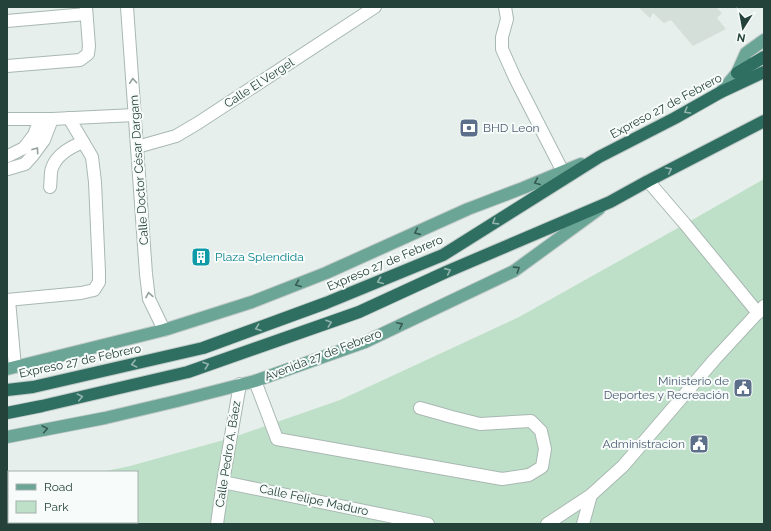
<svg xmlns="http://www.w3.org/2000/svg" width="771" height="531" font-family="Raleway,sans-serif">
<style>
.built{fill:#d4dfda}
.green{fill:#bfe0c8}
.lines{fill:none;stroke-linecap:round;stroke-linejoin:round}
.minor-casing{stroke:#a8b8b2;stroke-width:14}
.major-casing{stroke:#c2cac8;stroke-width:14}
.highway-casing{stroke:#c2cac8;stroke-width:14}
.minor{stroke:#fff;stroke-width:12}
.major{stroke:#6aa596;stroke-width:12}
.highway{stroke:#2f6f62;stroke-width:12}
.oneway{stroke:#92a09c}
.oneway2{stroke:#93b5ae}
.oneway3{stroke:#365b51}
.labels{text-anchor:middle;dominant-baseline:central;stroke-width:4;stroke-linejoin:round;paint-order:stroke}
.street-label{font-size:12px;fill:#24423a;stroke:#f7fbf9}
.service-label{font-size:12px;fill:#4e5e75;stroke:#f7fbf9;text-anchor:end}
.culture-label{font-size:12px;fill:#0d838f;stroke:#f7fbf9;text-anchor:start}
</style>
<rect width="100%" height="100%" fill="#e6efeb"/>
<polygon class="built" points="638,7 716,7 722,13 717,18 726,29 693,46 671,20 664,23 653,13 650,18"/>
<polygon class="green" points="764,179 764,524 7,524 7,488 9,488 9,522 137,522 137,472 101,472 130,466 231,438 340,400 519,317 685,224"/>
<g class="lines">
<g class="minor-casing">
<g id="minor">
<polyline points="127,7 146,274 149,299 164,330"/>
<polyline points="505,7 507,19 502,37 502,49 515,78 563,172"/>
<polyline points="7,21 86,14"/>
<polyline points="7,66 80,60 88,54 89,46 86,7"/>
<polyline points="7,119 52,119 135,115"/>
<polyline points="137,147 176,136 198,123 375,7"/>
<polyline points="8,156 24,148 34,135 40,119"/>
<polyline points="8,169 25,164 33,155 44,140 52,119"/>
<polyline points="648,181 685,224 758,313"/>
<path d="M50,187c1,-5 0,-14 2,-19 5,-14 19,-21 31,-26"/>
<polyline points="7,300 81,293 94,290 99,282 99,272 95,182 92,157 69,118"/>
<polyline points="9,300 15,367"/>
<polyline points="255,381 277,439 502,479 529,475 542,467 545,449 541,431 531,421 480,424 452,417 420,408"/>
<polyline points="223,482 428,524"/>
<polyline points="217,524 223,482 240,384"/>
<polyline points="547,524 591,495 623,466 715,359 764,306"/>
<polyline points="583,524 591,495"/>
</g>
</g>
<g class="major-casing">
<g id="major">
<polyline points="721,92 737,73 746,53 764,40"/>
<polyline points="7,369 164,330 252,302 326,273 468,209 523,188 581,164"/>
<polyline points="7,437 105,418 177,401 255,381 365,342 514,271 599,209"/>
</g>
</g>
<g class="highway-casing">
<g id="highway">
<polyline points="737,73 764,57"/>
<polyline points="7,390 33,387 203,348 326,303 443,255 599,157 675,118 721,92 764,72"/>
<polyline points="7,413 42,406 188,372 359,312 446,272 610,202 648,181 764,121"/>
</g>
</g>
<use href="#minor" class="minor"/>
<use href="#major" class="major"/>
<use href="#highway" class="highway"/>
</g>
<defs><path id="oneway-chevron" d="M-2-3.5L2.5 0L-2 3.5" fill="none" stroke-width="1.6" stroke-linecap="round" stroke-linejoin="round"/></defs>
<g class="oneway">
<use href="#oneway-chevron" transform="translate(133 81) rotate(-94)"/>
<use href="#oneway-chevron" transform="translate(36 150) rotate(-54)"/>
<use href="#oneway-chevron" transform="translate(149 295) rotate(-100)"/>
</g>
<g class="oneway2">
<use href="#oneway-chevron" transform="translate(687 111) rotate(150)"/>
<use href="#oneway-chevron" transform="translate(669 170) rotate(-27)"/>
<use href="#oneway-chevron" transform="translate(495 222) rotate(148)"/>
<use href="#oneway-chevron" transform="translate(448 271) rotate(-24)"/>
<use href="#oneway-chevron" transform="translate(380 281) rotate(158)"/>
<use href="#oneway-chevron" transform="translate(329 323) rotate(-19)"/>
<use href="#oneway-chevron" transform="translate(258 328) rotate(160)"/>
<use href="#oneway-chevron" transform="translate(134 364) rotate(167)"/>
<use href="#oneway-chevron" transform="translate(206 365) rotate(-19)"/>
<use href="#oneway-chevron" transform="translate(80 397) rotate(-13)"/>
</g>
<g class="oneway3">
<use href="#oneway-chevron" transform="translate(537 182) rotate(157)"/>
<use href="#oneway-chevron" transform="translate(417 232) rotate(156)"/>
<use href="#oneway-chevron" transform="translate(517 269) rotate(-33)"/>
<use href="#oneway-chevron" transform="translate(298 284) rotate(159)"/>
<use href="#oneway-chevron" transform="translate(400 325) rotate(-26)"/>
<use href="#oneway-chevron" transform="translate(45 429) rotate(-11)"/>
</g>
<defs>
<g id="bank-square" transform="scale(1)"><rect x="-9" y="-9" width="18" height="18" rx="4" fill="#5c6f8a" stroke="#f7fbf9"/><path d="M-6-4H6V4H-6ZM0-2.3a2.3 2.3 0 1 0 0 4.6a2.3 2.3 0 1 0 0-4.6Z" fill="#fff"/></g>
<g id="building-square" transform="scale(1)"><rect x="-9" y="-9" width="18" height="18" rx="4" fill="#0f9aa8" stroke="#f7fbf9"/><path d="M-4-6H4V6H1V3H-1V6H-4ZM-2.5-4.3h1.7v1.8h-1.7ZM.8-4.3h1.7v1.8H.8ZM-2.5-1h1.7V.8h-1.7ZM.8-1h1.7V.8H.8Z" fill="#fff"/></g>
<g id="civic-square" transform="scale(1)"><rect x="-9" y="-9" width="18" height="18" rx="4" fill="#5c6f8a" stroke="#f7fbf9"/><path d="M-.6-6.5H3V-4.5H.6V-3L4-1V1h2V6H-6V1h2V-1L-.6-3ZM-1.2 2.5V6h2.4V2.5Z" fill="#fff"/></g>
</defs>
<g fill-rule="evenodd">
<use href="#bank-square" x="469" y="128"/>
<use href="#building-square" x="201" y="257"/>
<use href="#civic-square" x="743" y="388"/>
<use href="#civic-square" x="699" y="444"/>
</g>
<g class="labels">
<g class="street-label">
<text transform="translate(259 83) rotate(-33)">Calle El Vergel</text>
<text transform="translate(666 106) rotate(-28)">Expreso 27 de Febrero</text>
<text transform="translate(139 170) rotate(-94)">Calle Doctor César Dargam</text>
<text transform="translate(385 263) rotate(-23)">Expreso 27 de Febrero</text>
<text transform="translate(323 355) rotate(-21)">Avenida 27 de Febrero</text>
<text transform="translate(80 361) rotate(-12)">Expreso 27 de Febrero</text>
<text transform="translate(228 454) rotate(-81)">Calle Pedro A. Báez</text>
<text transform="translate(314 500) rotate(12)">Calle Felipe Maduro</text>
</g>
<g class="service-label">
<text x="483" y="128" text-anchor="start">BHD Leon</text>
<text x="729" y="381">Ministerio de<tspan x="729" dy="14">Deportes y Recreación</tspan></text>
<text x="685" y="444">Administracion</text>
</g>
<g class="culture-label">
<text x="215" y="257">Plaza Splendida</text>
</g>
</g>
<rect width="771" height="531" fill="none" stroke="#24423a" stroke-width="16"/>
<rect x="8" y="471" width="130" height="52" fill="#f7fbf9" stroke="#a3b1ad"/>
<rect x="16" y="484" width="20" height="6" fill="#6aa596" stroke="#a3b1ad"/>
<text x="44" y="491" font-size="12" fill="#24423a">Road</text>
<rect x="16" y="501" width="20" height="12" fill="#bfe0c8" stroke="#a3b1ad"/>
<text x="44" y="511" font-size="12" fill="#24423a">Park</text>
<g transform="translate(743 28) rotate(191)" stroke="#f7fbf9" stroke-width="3" paint-order="stroke">
<path d="M0-3L7 15L0 10L-7 15Z" fill="#24423a"/>
<text y="-6" font-size="11" font-weight="bold" text-anchor="middle" fill="#24423a">N</text>
</g>
</svg>
